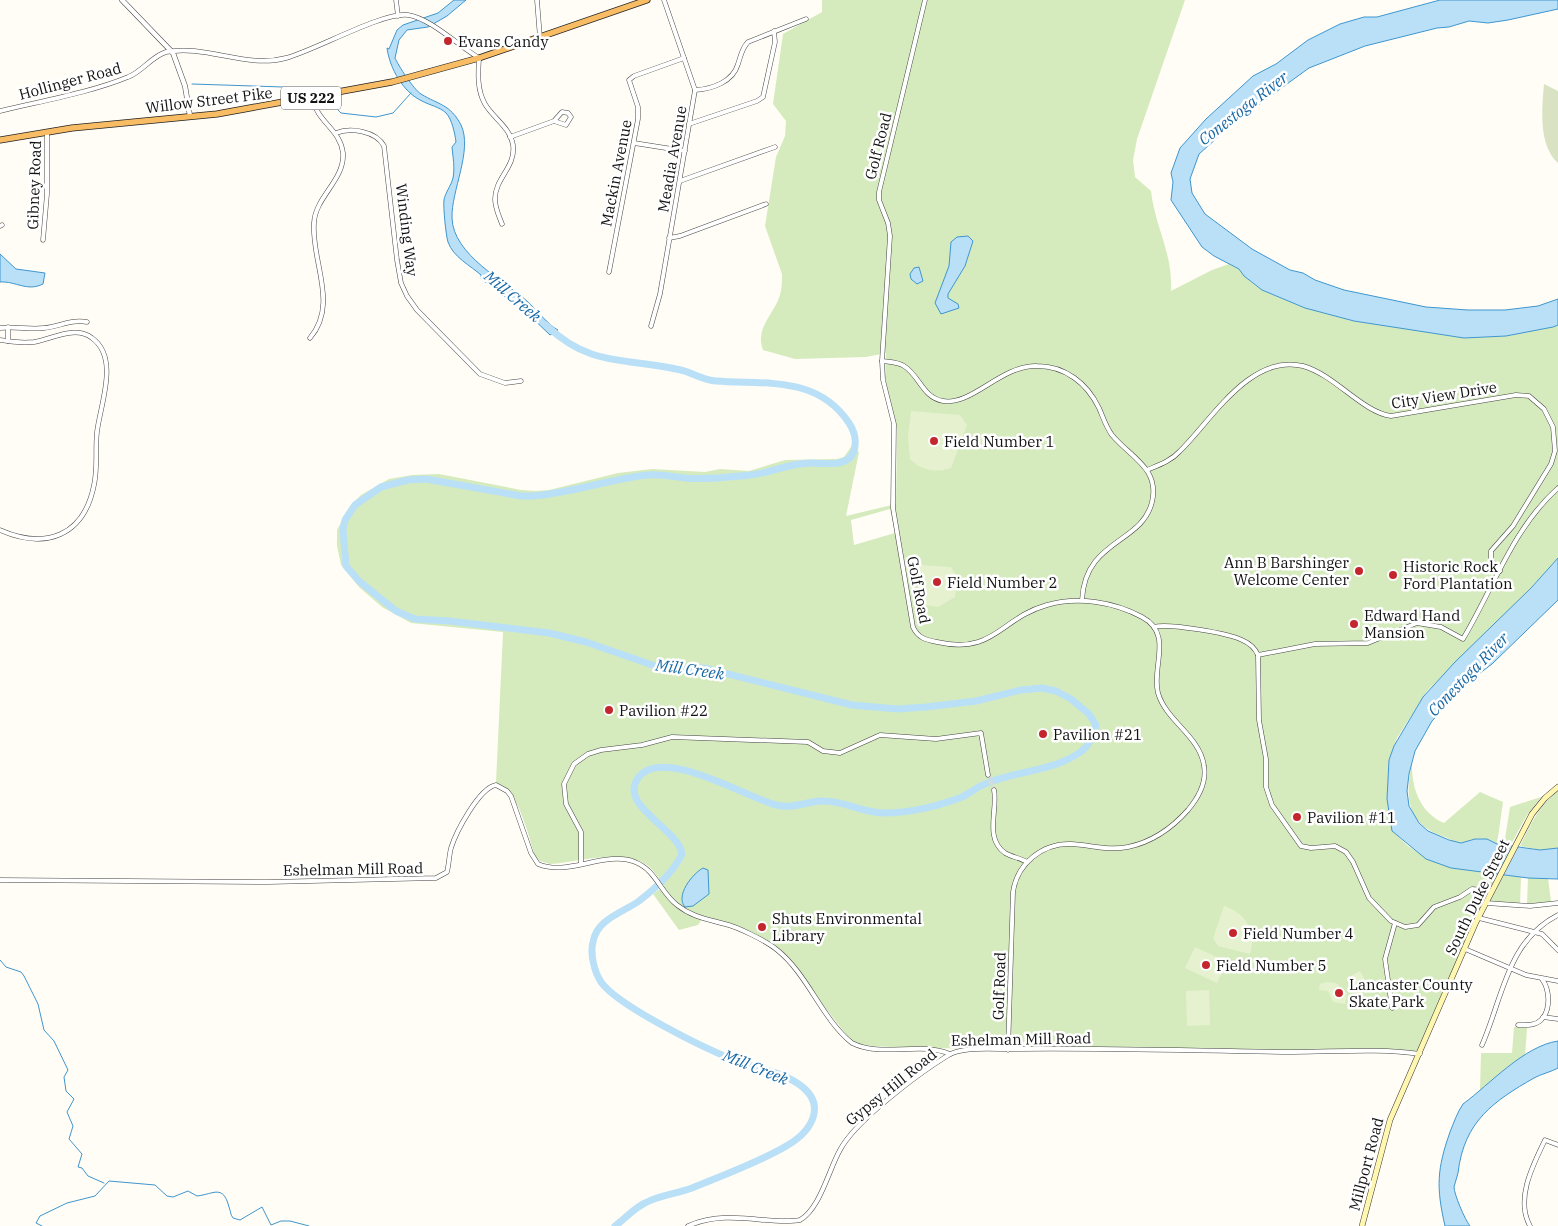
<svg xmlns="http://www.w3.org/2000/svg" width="1558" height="1226" font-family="'IBM Plex Serif',serif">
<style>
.green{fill:#d5ebbd;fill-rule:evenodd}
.cemetery{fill:#d9e3c4}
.pitch{fill:#e6f2cf}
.water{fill:#b9e0f7;stroke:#3f96cf}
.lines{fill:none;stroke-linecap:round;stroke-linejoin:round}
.stream{stroke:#3f96cf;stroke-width:1}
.river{stroke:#b9e0f7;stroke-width:7}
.minor-tunnel{stroke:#dbdad3;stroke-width:4;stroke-dasharray:4 2;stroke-linecap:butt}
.minor-casing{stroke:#444;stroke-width:5}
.tertiary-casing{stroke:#444;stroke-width:5.5}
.secondary-casing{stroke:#333;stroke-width:6}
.trunk-casing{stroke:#222;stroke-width:7}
.minor{stroke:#fff;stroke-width:4}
.tertiary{stroke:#fff;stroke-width:4.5}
.secondary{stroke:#fff6b0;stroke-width:5}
.trunk{stroke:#f7bc64;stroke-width:5.5}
.poi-dot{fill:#c4262e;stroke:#fff;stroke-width:2}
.labels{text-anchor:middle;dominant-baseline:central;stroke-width:5;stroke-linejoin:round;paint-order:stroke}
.shield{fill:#fff;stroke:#585858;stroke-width:1}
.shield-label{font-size:14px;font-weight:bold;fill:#111}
.poi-label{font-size:15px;fill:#111;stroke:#fff;text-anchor:start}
.street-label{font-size:15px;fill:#111;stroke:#fff}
.water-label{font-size:16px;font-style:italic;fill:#1768a6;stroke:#fff}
</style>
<rect width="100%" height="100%" fill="#fffdf5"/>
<g class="green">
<path d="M822,0h363l-48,139 -4,21 2,17 16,14c4,36 22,62 20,100l41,-21 17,-6 10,5 13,14 10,7 43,18 49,13 110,17 42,-2 52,-11v233l-35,38 -96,95 -30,47 -8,22 -2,39 5,32 16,15 23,15 55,11 35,5 -1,27 -36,-3 -66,150 -509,-3 -37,-2 -17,-3 -6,-5 -70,-89 -45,-24 -31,-7 -5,7 -19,5 -26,-36 11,-8c-5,-7 -10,-16 -17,-21 -24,-17 -70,-3 -97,-1l-10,-3 -5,-5c-7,-21 -17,-68 -39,-73l7,-151 -92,-9 -29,-16 -23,-20 -18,-22 -4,-19v-16l13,-24 11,-11 28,-16 23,-4 27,-1 82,16 15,1 13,-1 69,-17 34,-4 53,3 15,-3 29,2 36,-11 52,-1 7,-2 7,-10 8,5 -13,64 50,-12 1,-74 -12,-52 1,-25 -20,4 -71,2 -32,-9c-8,-21 9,-34 16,-52 3,-8 3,-17 3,-24l-17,-48 11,-69 9,-21 1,-15 -13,-17 10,-70 39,-22zM890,509l5,24 -41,12 -3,-25z"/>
<path d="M1412,762c-1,25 8,51 32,61l36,-31 23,10 -6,42c-8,-3 -14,-7 -23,-5 -5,1 -9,4 -15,3 -6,0 -9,-3 -14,-5 -39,-12 -40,-40 -33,-75z"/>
<path d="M1558,791v57l-18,2 -20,-4c10,-21 19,-40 38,-55z"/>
<polygon points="1541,797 1527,815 1510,846 1504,845 1510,807"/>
<polygon points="1528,878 1548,878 1551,902 1527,904"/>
<polygon points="1514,1027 1527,1028 1525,1056 1511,1064 1480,1091 1481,1053 1512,1053"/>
</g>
<path class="cemetery" d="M1544,84l14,7v72c-20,-18 -16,-55 -14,-79z"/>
<g class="pitch">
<path d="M911,411l49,4 7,10 -16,43c-15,5 -29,3 -41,-9l-2,-22z"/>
<polygon points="919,565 951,567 957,577 955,597 938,607 924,605 914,572"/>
<path d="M1224,906c22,7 33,26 26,48l-32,-8 -5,-8z"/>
<polygon points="1195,947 1227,962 1217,983 1185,968"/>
<polygon points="1360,971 1369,987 1358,994 1349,977"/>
<polygon points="1326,982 1336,983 1347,993 1345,1004 1333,1002 1328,991 1319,990 1320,984"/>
<polygon points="1209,990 1210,1025 1187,1026 1186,991"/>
</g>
<g class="water">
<path d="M454,0h12l-19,16 -19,11 -21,3 -8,10 -4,18c3,7 19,32 26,36 18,11 29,10 40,31 12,25 -10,66 -9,93 1,37 53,63 76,84 9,8 20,23 30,28l-8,5 -24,-23 -45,-33v-4c-10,-9 -28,-18 -33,-33 -2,-6 -5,-35 -4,-42 1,-7 7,-14 9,-22 2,-11 0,-20 -1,-31l4,-5c-1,-8 -4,-23 -10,-29 -6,-6 -17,-8 -24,-12 -19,-9 -32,-32 -35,-53l2,1 8,-19 6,-5 35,-12z"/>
<polygon points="1440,0 1558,0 1558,9 1508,20 1488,23 1469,21 1449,27 1437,28 1365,46 1309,68 1236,121 1199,154 1190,179 1192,193 1205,214 1252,249 1290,270 1303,273 1315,280 1344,290 1426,307 1468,310 1505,310 1538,306 1558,299 1558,325 1553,327 1506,336 1464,338 1354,321 1305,308 1262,290 1244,276 1239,269 1214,256 1202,247 1171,200 1173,182 1171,173 1180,148 1206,119 1253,76 1276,64 1308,40 1340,24 1364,17 1377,17"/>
<polygon points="968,236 973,241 965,266 948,294 948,298 958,304 959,308 941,314 935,303 949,266 951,242 957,237"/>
<path d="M0,254l16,15 29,4 -2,11c-16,8 -27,-3 -43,-2z"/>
<polygon points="919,267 923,281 917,284 911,279 910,274 914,268"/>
<polygon points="1558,558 1558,600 1492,664 1467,683 1432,721 1415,751 1409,774 1407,791 1409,806 1419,823 1428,831 1449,840 1461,843 1475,839 1487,839 1497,844 1540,850 1558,848 1558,879 1528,878 1451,868 1426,859 1392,831 1387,799 1389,760 1394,746 1423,697 1455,662 1531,588"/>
<path d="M703,868l5,2 1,24 -16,12 -8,1c-10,-11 7,-33 18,-39z"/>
<path d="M1558,1041v27c-7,4 -17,6 -24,10 -40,23 -70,43 -76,95 -1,5 -3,9 -4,14 0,7 11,33 16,39h-25c-9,-39 -8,-57 5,-94 4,-10 7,-19 13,-28 27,-20 61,-58 95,-63z"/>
</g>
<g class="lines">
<g class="stream">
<polyline points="192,84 314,88 321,91"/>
<polyline points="329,101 341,113 376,117 393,113 411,93"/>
<polyline points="0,960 6,967 21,972 24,976 38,1004 44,1030 54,1041 68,1070 64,1077 66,1091 74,1099 67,1112 73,1126 69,1139 82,1154 78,1167 82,1168 88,1176 104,1183"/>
<path d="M42,1226l-6,-3 4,-7 27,-13 28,-7 14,-15 46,4 12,11 6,1 15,-6 9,5c17,-2 26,-12 32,11 2,5 1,7 4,11l7,2 22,-13 9,18 10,-4h9l19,5"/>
</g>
<path class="river" d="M547,326c42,40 76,32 129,43 14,2 26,11 40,12 49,4 101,-6 133,42 4,6 7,14 6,22 -1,22 -26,19 -42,18 -23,-1 -41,10 -63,12 -21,2 -43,5 -64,3 -12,-1 -25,-4 -38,-3 -39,4 -76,18 -115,21h-12l-95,-17 -18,1 -27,7 -26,18 -10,15 -2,9 3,37 13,15 37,30 19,8 34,2 100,12 37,9 72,25 18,3 28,-2 148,37 45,4 29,-2 50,-6 45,-11 21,-2 14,3 15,8 18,15 7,11c-2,10 -6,19 -14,26 -29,21 -65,19 -97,33 -8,3 -15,9 -23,13 -23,9 -53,16 -78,16 -22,0 -40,-13 -63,-12 -15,1 -29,8 -45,4 -29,-7 -114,-60 -138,-27 -20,28 40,50 44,76 -9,19 -26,34 -43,47 -17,12 -42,18 -46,41 -3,12 1,29 8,40 17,24 103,66 133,78 20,8 45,11 63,23 31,20 16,47 -9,62 -26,16 -67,31 -96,43 -16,6 -32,7 -47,15 -11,5 -20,16 -30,23"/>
<polyline class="minor-tunnel" points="988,775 994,790"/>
<g class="minor-casing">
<g id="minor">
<polyline points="396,0 398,16"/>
<polyline points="537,0 540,38"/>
<path d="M925,0l-46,192v8l9,23 2,13 -8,125 1,19 11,44 -1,84 20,119c5,11 13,13 24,15 58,13 63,-24 110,-37 31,-9 67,-3 95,12 32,17 9,50 16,76 8,28 42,43 46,73 3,17 -5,31 -16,44 -16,18 -36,32 -60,37 -20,4 -37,-2 -57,-3 -29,-1 -54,20 -58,48l-5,158"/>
<path d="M695,90c17,-1 38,-8 43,-26 3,-9 4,-16 10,-22l58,-23"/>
<path d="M0,111c41,-10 89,-18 128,-34 14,-5 24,-21 38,-25 40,-8 80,17 120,6 30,-8 96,-46 122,-43 22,3 51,31 71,43 -1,16 -2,32 6,46 8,14 25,23 28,41 3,22 -18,33 -18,54 0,9 4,17 7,25"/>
<polyline points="689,124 757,101 763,97 775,42 774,31"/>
<path d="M336,133c14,-6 40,-2 48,13l13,114 4,23 6,13 10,14 63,64 25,9 16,-2"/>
<polyline points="510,137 554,121 562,112 568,113 571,117 566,125 554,121"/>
<polyline points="634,143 685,151"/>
<polyline points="680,181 775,147"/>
<polyline points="0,226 2,225"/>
<polyline points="669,238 680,236 766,204"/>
<polyline points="43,240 47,194 47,132"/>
<polyline points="609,272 638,119 638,107 629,80 634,76 684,58"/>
<polyline points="651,326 660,294 695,90 664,0"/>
<path d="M0,328c15,-2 29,2 44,0 15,-1 26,-9 43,-6"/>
<path d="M310,338c29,-34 1,-77 4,-115 1,-26 31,-43 29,-70 -3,-24 -25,-30 -31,-55"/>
<path d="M0,340c11,2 23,3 34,2 18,-3 41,-17 58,-4 28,20 8,67 5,94 -2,18 1,35 -3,53 -10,51 -48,65 -94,45"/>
<polyline points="8,341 8,327"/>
<path d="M882,361c7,1 16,1 22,5 16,10 18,31 39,35 29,5 58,-36 94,-35 28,0 50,17 62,42 4,9 7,19 13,27 18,22 48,33 40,67 -10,42 -67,37 -70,98"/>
<path d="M1147,470c12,-5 24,-9 33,-19 31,-30 70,-98 123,-85 32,9 59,46 88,50l125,-21 13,1 15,13 9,18 2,24 -4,13 -38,62 -22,25v9l9,11"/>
<path d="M1154,627c14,-4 74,6 88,13 7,3 13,8 16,15"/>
<path d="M994,790c4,20 -10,48 11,63 7,4 15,5 22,9"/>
<polyline points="581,863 581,832 566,804 564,784 574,764 588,754 601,750 642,745 672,737 808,742 823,751 840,753 880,735 936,739 981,733 988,775"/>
<path d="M0,880l269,2 167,-4 11,-6c2,-8 2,-16 4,-24 5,-16 28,-60 45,-63l11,6 4,5 20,57 7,11c30,13 67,-14 97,-2 21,8 25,30 42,43 15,12 30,14 48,19 13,3 41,17 51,25 32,25 45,69 76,94 30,15 68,-2 98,11"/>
<path d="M1492,891l-20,-2 -12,8 -26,10 -16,18 -13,2 -14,-6 -22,-23 -16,-36 -7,-10 -11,-6 -24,2 -10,-2 -29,-41 -6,-18v-28l-7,-39 -1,-65 57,-11 53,-1 49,-20 24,4 22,12c30,-50 50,-111 95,-151"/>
<polyline points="1486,903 1530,906 1558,903"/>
<polyline points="1479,918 1542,934 1558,950"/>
<polyline points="1465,949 1526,975 1558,981"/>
<polyline points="1392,1008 1385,959 1395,923"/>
<polyline points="1543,1017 1558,1019"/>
<path d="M1518,1025c8,0 17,1 23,-5 10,-10 9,-30 1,-41"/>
<path d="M1482,1045c21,-48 25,-104 76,-130"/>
<path d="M688,1226c41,-18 82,0 112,-6 20,-11 29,-51 40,-70 15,-29 78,-76 107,-94 16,-11 52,-6 72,-7 91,-1 183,2 274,3 41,0 86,-4 127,2"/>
<path d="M1530,1226c-15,-27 3,-61 15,-86l13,5"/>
</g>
</g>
<g class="tertiary-casing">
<polyline id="tertiary" points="122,0 173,53 185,86 190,116"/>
</g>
<g class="secondary-casing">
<polyline id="secondary" points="1362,1226 1390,1120 1476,922 1532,814 1545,798 1558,787"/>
</g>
<g class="trunk-casing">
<polyline id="trunk" points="0,140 72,128 217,114 392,82 479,58 647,0"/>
</g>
<use href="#minor" class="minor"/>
<use href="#tertiary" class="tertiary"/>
<use href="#secondary" class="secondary"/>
<use href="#trunk" class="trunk"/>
</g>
<g class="poi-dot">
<circle cx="448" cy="41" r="5"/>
<circle cx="934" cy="441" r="5"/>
<circle cx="1359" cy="571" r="5"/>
<circle cx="1393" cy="575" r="5"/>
<circle cx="937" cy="582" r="5"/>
<circle cx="1354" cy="624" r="5"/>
<circle cx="609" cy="710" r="5"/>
<circle cx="1043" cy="734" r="5"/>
<circle cx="1297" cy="817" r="5"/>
<circle cx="762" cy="927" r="5"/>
<circle cx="1233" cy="933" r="5"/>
<circle cx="1206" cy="965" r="5"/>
<circle cx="1339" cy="993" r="5"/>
</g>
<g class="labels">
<rect class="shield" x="281" y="86.5" width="60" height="23" rx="4"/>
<g class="shield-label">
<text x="311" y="98">US 222</text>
</g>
<g class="poi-label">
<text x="458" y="41">Evans Candy</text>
<text x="944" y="441">Field Number 1</text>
<text x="1349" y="562" text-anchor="end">Ann B Barshinger<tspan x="1349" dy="17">Welcome Center</tspan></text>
<text x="1403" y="566">Historic Rock<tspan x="1403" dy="17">Ford Plantation</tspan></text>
<text x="947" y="582">Field Number 2</text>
<text x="1364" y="615">Edward Hand<tspan x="1364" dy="17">Mansion</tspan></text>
<text x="619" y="710">Pavilion #22</text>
<text x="1053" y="734">Pavilion #21</text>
<text x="1307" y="817">Pavilion #11</text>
<text x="772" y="918">Shuts Environmental<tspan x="772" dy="17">Library</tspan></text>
<text x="1243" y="933">Field Number 4</text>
<text x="1216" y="965">Field Number 5</text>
<text x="1349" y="984">Lancaster County<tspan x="1349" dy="17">Skate Park</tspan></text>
</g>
<g class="street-label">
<text transform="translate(70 81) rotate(-15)">Hollinger Road</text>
<text transform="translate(209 100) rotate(-7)">Willow Street Pike</text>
<text transform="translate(878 146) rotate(-76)">Golf Road</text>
<text transform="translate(672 159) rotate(-80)">Meadia Avenue</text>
<text transform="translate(616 173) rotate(-79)">Mackin Avenue</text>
<text transform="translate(34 185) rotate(-88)">Gibney Road</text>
<text transform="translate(407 230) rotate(83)">Winding Way</text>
<text transform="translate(1444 395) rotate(-9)">City View Drive</text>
<text transform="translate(919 590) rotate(79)">Golf Road</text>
<text transform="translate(353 869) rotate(-1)">Eshelman Mill Road</text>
<text transform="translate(1477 897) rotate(-64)">South Duke Street</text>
<text transform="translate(999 986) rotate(-88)">Golf Road</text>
<text transform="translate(1021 1039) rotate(-1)">Eshelman Mill Road</text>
<text transform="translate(891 1087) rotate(-39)">Gypsy Hill Road</text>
<text transform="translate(1366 1164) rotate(-75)">Millport Road</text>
</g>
<g class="water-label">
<text transform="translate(1243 108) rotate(-38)">Conestoga River</text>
<text transform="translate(513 296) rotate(41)">Mill Creek</text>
<text transform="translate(690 669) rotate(8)">Mill Creek</text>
<text transform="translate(1468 674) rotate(-46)">Conestoga River</text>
<text transform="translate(756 1067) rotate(22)">Mill Creek</text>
</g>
</g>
</svg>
